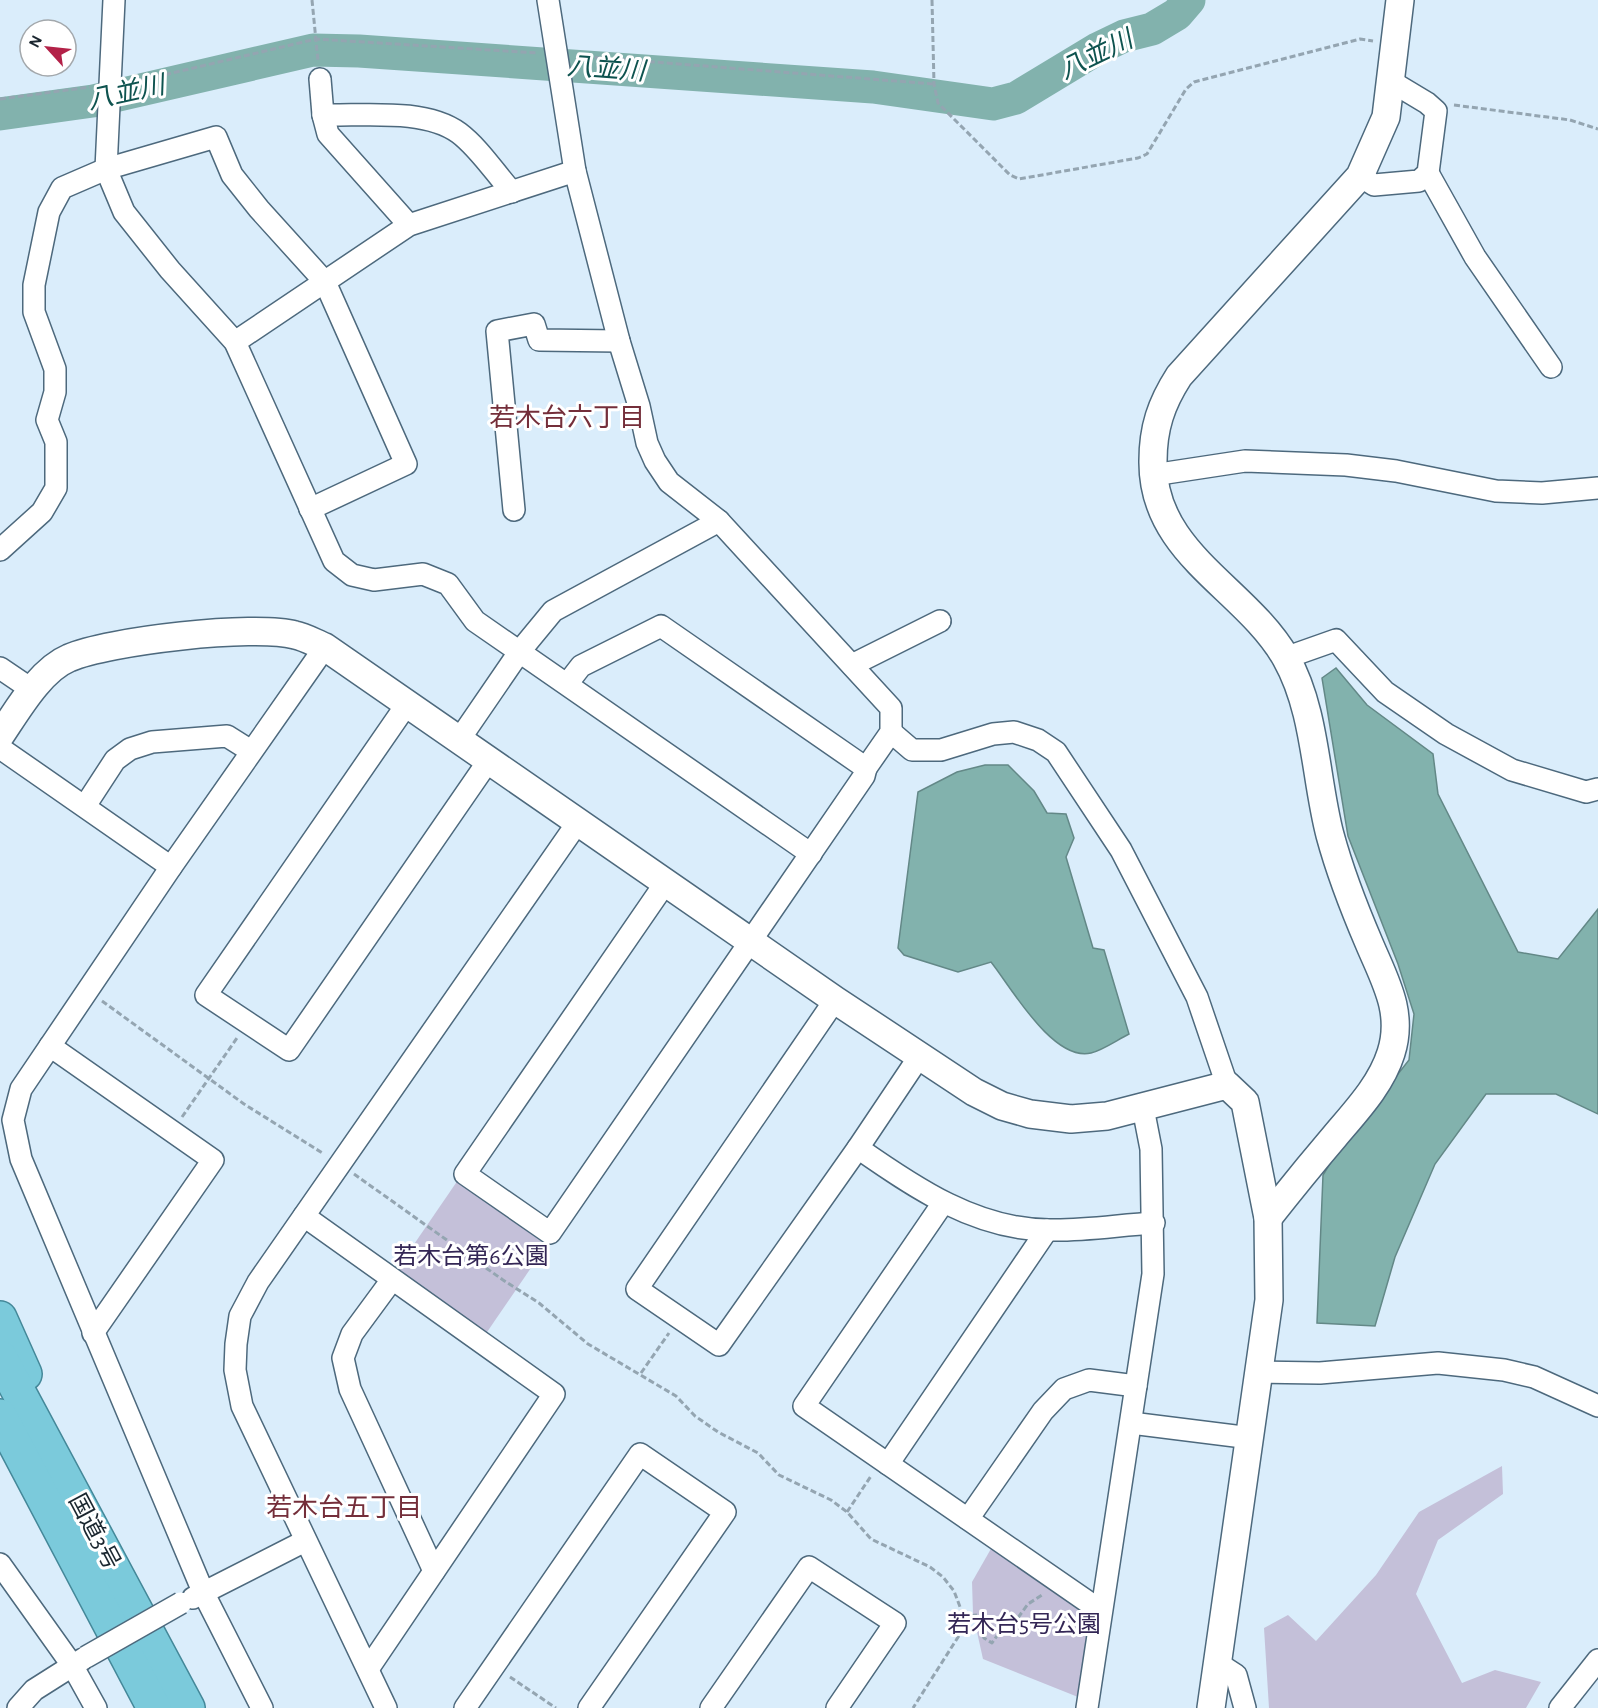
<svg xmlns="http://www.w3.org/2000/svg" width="1598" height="1708" font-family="'Alegreya Sans','Noto Sans JP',sans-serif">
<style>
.green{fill:#c4c0d9}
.water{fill:#82b2ad;stroke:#638887;stroke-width:1.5}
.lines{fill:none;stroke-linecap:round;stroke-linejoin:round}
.river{stroke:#82b2ad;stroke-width:33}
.minor-casing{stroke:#4d697d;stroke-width:24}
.tertiary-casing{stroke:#4d697d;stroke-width:30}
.trunk-casing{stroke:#489;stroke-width:36}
.path{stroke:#94a5b1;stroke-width:3;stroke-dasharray:6 3;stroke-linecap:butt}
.minor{stroke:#fff;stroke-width:21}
.tertiary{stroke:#fff;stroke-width:27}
.trunk{stroke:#7bcadb;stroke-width:33}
.minor-bridge-casing{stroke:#4d697d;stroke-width:24;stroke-linecap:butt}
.minor-bridge{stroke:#fff;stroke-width:21}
.labels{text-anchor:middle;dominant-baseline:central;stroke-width:6;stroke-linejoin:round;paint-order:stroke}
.park-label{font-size:24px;fill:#332655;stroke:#fff}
.street-label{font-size:24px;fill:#1a262f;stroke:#fff}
.water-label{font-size:26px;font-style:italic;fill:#0e534f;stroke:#fff}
.neighbourhood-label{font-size:26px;fill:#742e3a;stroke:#fff}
</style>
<rect width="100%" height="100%" fill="#daedfb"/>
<g class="green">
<polygon points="458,1180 548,1243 485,1335 395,1272"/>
<polygon points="1502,1466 1503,1494 1438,1540 1416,1594 1462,1683 1495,1670 1541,1682 1526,1708 1269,1708 1264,1628 1288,1615 1316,1641 1376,1575 1419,1512"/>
<polygon points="992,1547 1088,1612 1091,1620 1078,1697 983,1659 973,1614 972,1582"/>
</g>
<g class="water">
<polygon points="1336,668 1367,705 1433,754 1438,794 1518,952 1558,959 1598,909 1598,1114 1556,1094 1486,1094 1435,1164 1395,1257 1375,1326 1317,1323 1323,1175 1339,1149 1409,1060 1414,1014 1398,964 1348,836 1322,678"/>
<path d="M985,765h23l26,26 13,22 19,1 8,24 -8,19 27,91 11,2 25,84c-12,6 -26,16 -38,19 -38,9 -80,-66 -100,-91l-33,10 -54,-17 -6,-7 20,-156 39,-20z"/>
</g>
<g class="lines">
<polyline class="river" points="0,114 93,101 313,50 359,51 873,87 993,104 1016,98 1097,49 1124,36 1152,29 1177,14 1189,0"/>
<g class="minor-casing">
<g id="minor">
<polyline points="114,0 106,169 124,212 170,270 235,342 334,561 352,575 374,580 423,574 448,584 475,621 811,854"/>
<polyline points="548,0 575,171 619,341 639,406 647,443 655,461 669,482 719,521 891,708 891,732 866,768"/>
<polyline points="320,79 323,115"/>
<polyline points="1428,173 1475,257 1551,367"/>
<polyline points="1360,176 1374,185 1419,181 1428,173 1436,111 1427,103 1392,82"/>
<path d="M409,225l-81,-91 -5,-19c41,1 102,-7 136,18 20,15 36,40 53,59"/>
<polyline points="235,342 409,225 575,171"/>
<polyline points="1153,475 1245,461 1346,465 1396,471 1496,491 1542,493 1598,488"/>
<polyline points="514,510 497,331 534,324 539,340 619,341"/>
<polyline points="0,550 42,512 56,488 56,442 47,420 55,392 55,369 34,312 34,285 49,212 62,188 106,169 216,137 232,175 259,209 325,282 406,464 310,509"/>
<polyline points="1285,658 1336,640 1385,692 1446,734 1512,770 1586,792 1598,789"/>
<polyline points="852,665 940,621"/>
<polyline points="0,668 31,689"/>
<polyline points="567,684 581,666 661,626 866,768 864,776 550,1233 465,1174 666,882"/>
<polyline points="407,704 206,995 289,1050 489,760"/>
<polyline points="891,732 912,750 941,750 993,734 1014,732 1038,740 1056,752 1121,850 1197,997 1227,1085"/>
<polyline points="459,740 520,651 553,611 719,521"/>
<polyline points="0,748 171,867"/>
<polyline points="85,806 115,760 130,749 152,742 227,736 251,751"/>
<polyline points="835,1000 637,1289 719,1345 858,1148 919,1057"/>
<polyline points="50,1046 213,1160 93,1333"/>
<path d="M858,1148c57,40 119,82 191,82 35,1 70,-5 105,-7"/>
<polyline points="943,1203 804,1406 1101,1611"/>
<polyline points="304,1216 554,1394 368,1669"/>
<polyline points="391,1281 352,1334 343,1358 350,1389 434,1571"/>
<polyline points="1261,1372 1320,1373 1438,1363 1504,1370 1534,1377 1598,1406"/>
<polyline points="1131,1423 1251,1438"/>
<polyline points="888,1464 1047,1230"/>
<polyline points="968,1519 1043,1411 1064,1389 1089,1380 1136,1386"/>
<polyline points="0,1564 72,1665 96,1708"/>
<polyline points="193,1598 305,1541"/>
<polyline points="1219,1664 1236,1675 1245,1708"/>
<polyline points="18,1708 34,1690 83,1659"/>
<polyline points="262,1708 204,1594 21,1159 13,1120 21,1089 171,867 325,647"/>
<polyline points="386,1708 242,1406 235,1370 236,1344 240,1316 258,1282 578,822"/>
<polyline points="465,1708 640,1454 725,1512 589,1708"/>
<polyline points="711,1708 809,1567 895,1623 837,1708"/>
<polyline points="1087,1708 1153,1274 1151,1149 1143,1108"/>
<polyline points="1560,1708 1598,1660"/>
</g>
</g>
<g class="tertiary-casing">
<g id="tertiary">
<path d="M0,736c17,-25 40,-66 69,-78 38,-17 186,-34 226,-23 10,2 20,8 30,12l510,353 139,92 28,14 28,8 41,5 36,-3 120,-31 18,17 23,116 1,82 -58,408"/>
<path d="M1268,1218c22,-28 44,-55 67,-82 21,-25 46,-51 56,-83 13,-41 -6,-72 -22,-110 -15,-35 -29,-71 -39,-108 -15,-57 -14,-124 -44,-177 -41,-71 -134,-104 -133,-197 0,-33 8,-57 26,-85l181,-200 26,-59 14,-117"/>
</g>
</g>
<g class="trunk-casing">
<g id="trunk">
<polyline points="0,1318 25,1374"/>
<polyline points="0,1357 188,1708"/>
<polyline points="0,1416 154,1708"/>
</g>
</g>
<g class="path">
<polyline points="312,0 318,61"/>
<polyline points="932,0 934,84 938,103 1010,175 1019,179 1138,158 1147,154 1186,89 1194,82 1360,39 1373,41"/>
<polyline points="577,56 934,84"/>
<polyline points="130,83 316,39 538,53"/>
<polyline points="0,99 90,87"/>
<polyline points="1454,105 1570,120 1598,129"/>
<polyline points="102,1001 244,1104 324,1154"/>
<polyline points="182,1117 237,1038"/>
<polyline points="354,1174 503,1280 539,1303 588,1344 676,1396 695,1416 718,1432 758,1453 779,1475 831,1500 847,1512 871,1539 930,1567 943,1577 954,1591 962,1612 960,1634 913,1708"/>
<polyline points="641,1373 669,1333"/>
<polyline points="847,1512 871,1476"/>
<polyline points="962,1616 977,1615 984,1638 992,1643 1003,1627 1009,1630 1028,1604 1042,1595"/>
<polyline points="510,1677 556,1708"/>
</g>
<use href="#minor" class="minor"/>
<use href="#tertiary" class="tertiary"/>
<use href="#trunk" class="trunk"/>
<g class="minor-bridge-casing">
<polyline id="minor-bridge" points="86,1657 181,1603"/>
</g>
<use href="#minor-bridge" class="minor-bridge"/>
</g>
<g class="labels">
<g class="park-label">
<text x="471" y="1257">若木台第6公園</text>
<text x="1024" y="1625">若木台5号公園</text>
</g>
<g class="street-label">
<text transform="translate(94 1532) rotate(62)">国道3号</text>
</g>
<g class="water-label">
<text transform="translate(1096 55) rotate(-26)">八並川</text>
<text transform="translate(606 69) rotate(4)">八並川</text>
<text transform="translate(126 93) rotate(-12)">八並川</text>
</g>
<g class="neighbourhood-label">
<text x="567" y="418">若木台六丁目</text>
<text x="344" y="1508">若木台五丁目</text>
</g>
</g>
<g transform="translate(48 48) rotate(297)"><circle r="28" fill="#ffffff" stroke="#a3a8ac" stroke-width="1.5"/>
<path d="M0-4.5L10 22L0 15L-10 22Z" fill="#b32148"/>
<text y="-9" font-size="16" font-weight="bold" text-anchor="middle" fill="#1a262f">N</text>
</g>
</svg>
